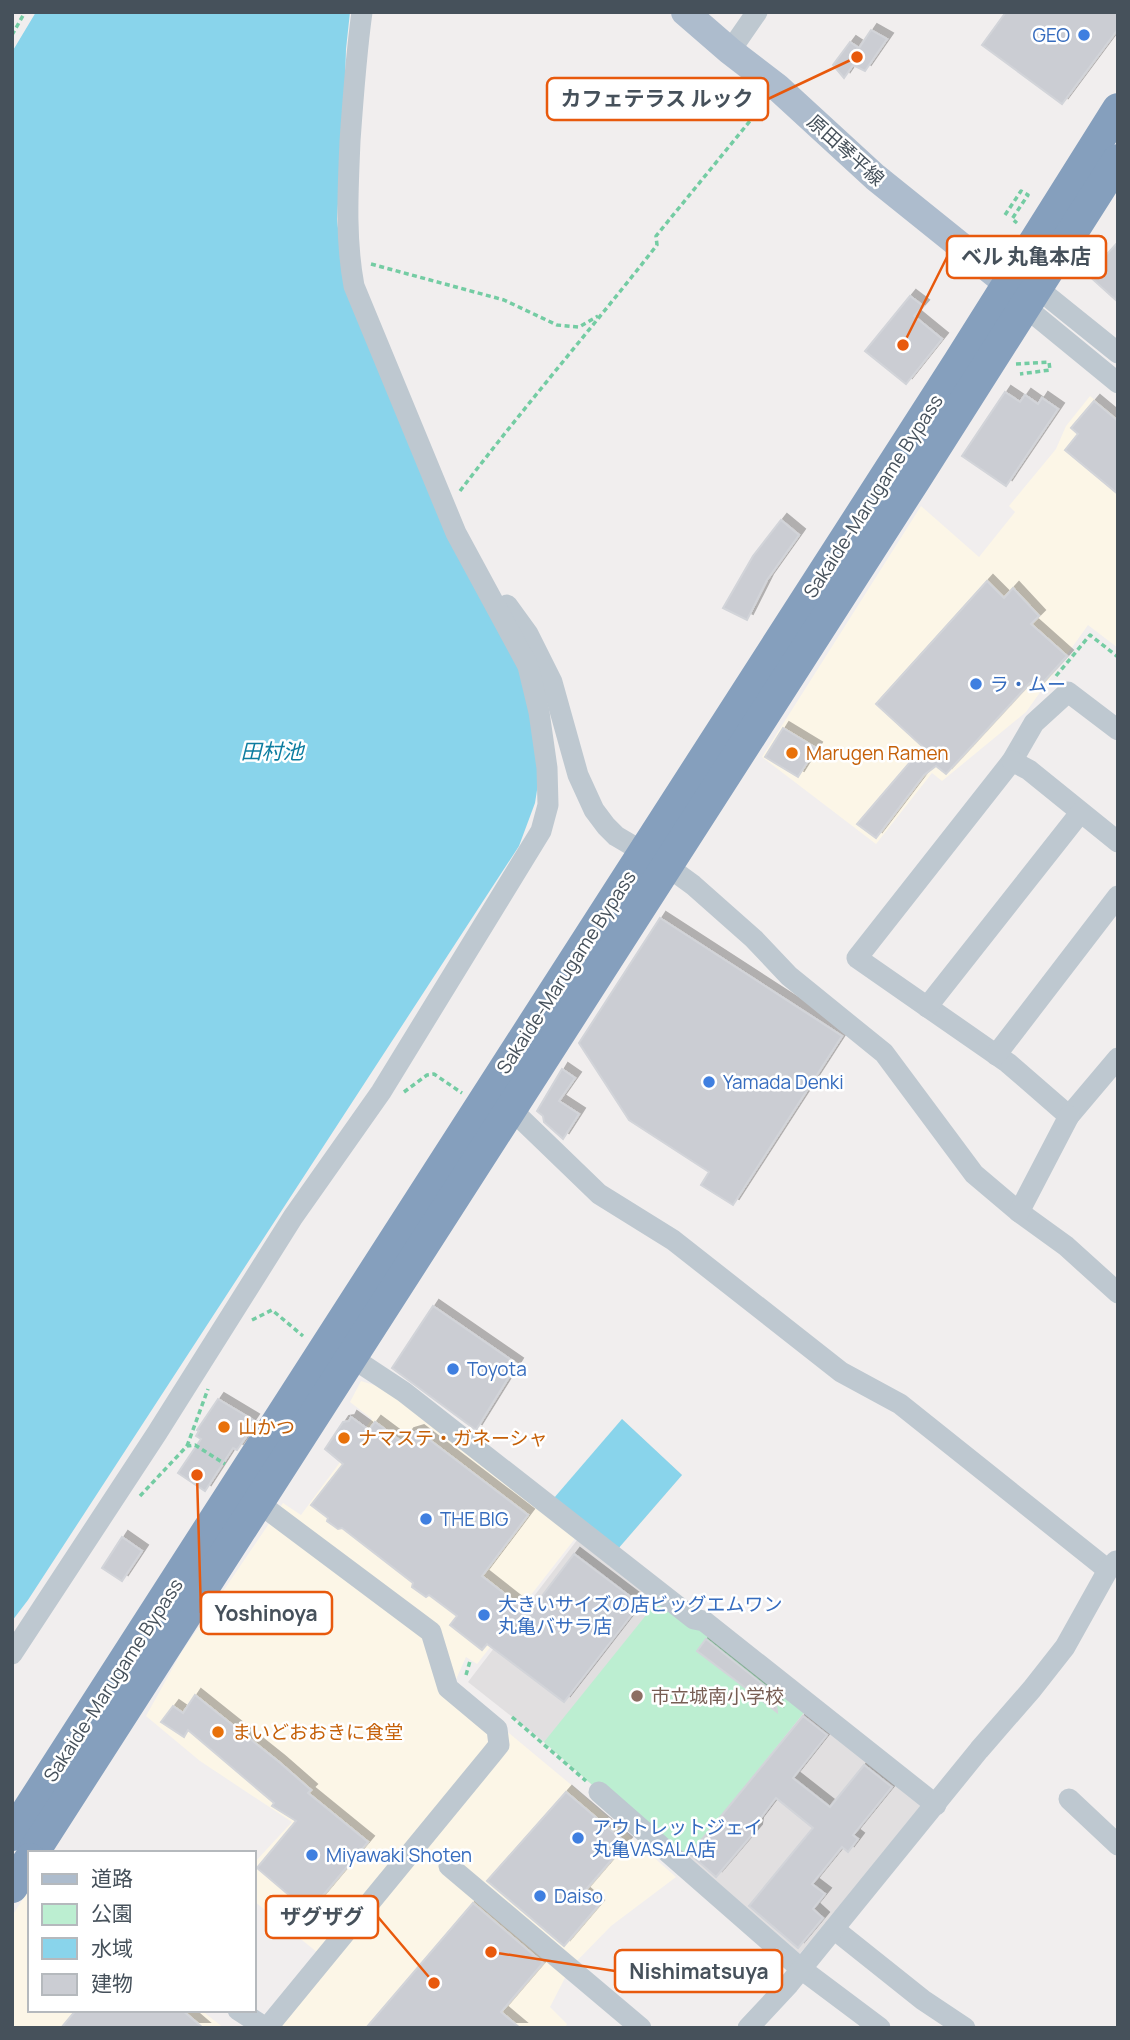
<svg xmlns="http://www.w3.org/2000/svg" width="1130" height="2040" font-family="Manrope,'Noto Sans JP',sans-serif">
<style>
.commercial{fill:#fcf6e7}
.education{fill:#e1dfe0}
.green{fill:#bceed1}
.water{fill:#89d4eb}
.building{fill:#cbcdd3;stroke:#d2d4d9;stroke-width:2;filter:url(#shadow)}
.lines{fill:none;stroke-linecap:round;stroke-linejoin:round}
.path{stroke:#74cca3;stroke-width:3.5;stroke-dasharray:5 3.5;stroke-linecap:butt}
.minor{stroke:#bec8d0;stroke-width:21}
.major{stroke:#adbccd;stroke-width:28}
.highway{stroke:#859fbd;stroke-width:32}
.shop-dot{fill:#3f7fe0;stroke:#fff;stroke-width:2.5}
.food-dot{fill:#e8710a;stroke:#fff;stroke-width:2.5}
.education-dot{fill:#8d6e63;stroke:#fff;stroke-width:2.5}
.labels{text-anchor:middle;dominant-baseline:central;stroke-width:5;stroke-linejoin:round;paint-order:stroke}
.shop-label{font-size:19px;fill:#366cbe;stroke:#fff;text-anchor:start}
.street-label{font-size:19px;fill:#46515b;stroke:#fff}
.food-label{font-size:19px;fill:#c56008;stroke:#fff;text-anchor:start}
.education-label{font-size:19px;fill:#785e54;stroke:#fff;text-anchor:start}
.water-label{font-size:21px;font-style:italic;fill:#0c7da0;stroke:#fff}
.leader{fill:none;stroke:#e8590c;stroke-width:2.5}
.callout-dot{fill:#e8590c;stroke:#fff;stroke-width:2.5}
.callout{fill:#fff;stroke:#e8590c;stroke-width:2.5}
.callout-label{font-size:21px;text-anchor:middle;font-weight:bold;fill:#46515b}
</style>
<defs>
<filter id="shadow"><feDropShadow dx="6" dy="-6" stdDeviation="0" flood-color="#0004"/></filter>
</defs>
<rect width="100%" height="100%" fill="#f1eeee"/>
<g class="commercial">
<polygon points="1090,396 1118,419 1118,648 1088,625 1026,712 942,781 932,773 876,844 762,757 921,506 979,557 1015,512 1009,506 1056,449 1066,426"/>
<polygon points="361,1381 384,1388 577,1536 477,1664 466,1657 454,1684 457,1690 575,1788 676,1877 611,1926 570,1968 550,2007 567,2024 565,2028 255,2028 318,1953 254,1901 254,1863 292,1822 200,1761 146,1716 181,1653 283,1503 301,1515 372,1419 350,1402"/>
<polygon points="30,1888 30,2010 201,2010 224,2028 12,2028 12,1916"/>
</g>
<polygon class="education" points="622,1419 682,1475 617,1550 923,1803 821,1930 793,1961 544,1742 468,1682 581,1535"/>
<polygon class="green" points="659,1599 701,1626 806,1710 682,1865 544,1742"/>
<g class="water">
<polygon points="36,12 350,12 346,49 344,113 337,219 342,265 532,698 543,752 535,803 519,846 28,1600 12,1621 12,52"/>
<polygon points="622,1419 682,1475 617,1550 554,1498"/>
</g>
<g class="building">
<polygon points="1006,12 1118,12 1118,29 1062,104 982,45"/>
<polygon points="871,30 887,39 865,71 853,65 844,78 833,65 850,42 859,48"/>
<polygon points="1118,242 1118,302 1088,275"/>
<polygon points="910,296 923,306 914,316 942,339 906,384 865,351"/>
<polygon points="1005,392 1020,402 1025,395 1038,404 1042,398 1058,409 1006,486 962,456"/>
<polygon points="1094,401 1118,421 1118,494 1065,450 1078,434 1071,428"/>
<polygon points="781,520 799,535 767,580 747,620 723,608 753,556"/>
<polygon points="987,581 1004,598 1013,588 1039,616 1031,624 1067,656 1037,689 1030,683 946,774 936,766 924,775 876,838 857,824 923,747 876,704"/>
<polygon points="783,728 816,748 798,777 765,757"/>
<polygon points="660,918 842,1036 733,1205 701,1185 709,1172 629,1120 579,1043"/>
<polygon points="562,1069 575,1078 559,1101 579,1114 563,1139 544,1122 543,1116 537,1111"/>
<polygon points="433,1306 517,1364 476,1430 392,1368"/>
<polygon points="218,1399 253,1420 249,1426 252,1428 237,1450 233,1448 205,1491 178,1473 201,1439 196,1436 199,1431 197,1430"/>
<polygon points="351,1417 369,1430 375,1422 402,1442 408,1434 418,1431 528,1515 482,1576 529,1613 574,1554 640,1604 564,1702 487,1644 482,1650 450,1625 457,1616 429,1595 426,1597 412,1587 413,1583 342,1528 338,1529 327,1521 328,1518 311,1505 343,1464 325,1449 343,1422 349,1421"/>
<polygon points="122,1537 142,1551 122,1581 102,1568"/>
<polygon points="706,1639 775,1694 777,1712 697,1651"/>
<polygon points="195,1695 279,1762 311,1790 308,1793 368,1842 309,1912 257,1868 296,1821 272,1806 274,1803 188,1730 184,1737 161,1722 173,1706 183,1713"/>
<polygon points="803,1716 827,1735 793,1778 830,1807 864,1765 892,1787 853,1835 858,1839 848,1852 842,1847 812,1884 825,1894 813,1909 823,1918 798,1948 749,1906 813,1828 776,1798 757,1823 756,1830 716,1877 690,1854"/>
<polygon points="566,1792 626,1843 583,1893 598,1906 564,1946 487,1881"/>
<polygon points="473,1903 543,1963 501,2012 520,2028 366,2028"/>
<polygon points="76,2010 182,2010 203,2028 61,2028"/>
</g>
<g class="lines">
<g class="path">
<polyline points="12,35 25,12"/>
<polyline points="1005,215 1021,191 1028,195 1012,219 1017,223"/>
<polyline points="371,264 504,300 557,325 579,327 598,316"/>
<polyline points="1084,269 1102,240 1098,237"/>
<polyline points="1016,364 1049,362 1050,370 1020,374"/>
<path d="M460,491c64,-84 132,-163 197,-246l-1,-9 107,-131"/>
<polyline points="1056,676 1090,635 1118,657"/>
<polyline points="404,1092 427,1075 434,1074 462,1093"/>
<polyline points="252,1320 272,1310 303,1336"/>
<polyline points="187,1446 208,1389"/>
<polyline points="140,1496 187,1446 195,1445 225,1464"/>
<polyline points="466,1675 470,1661"/>
<polyline points="512,1717 586,1781"/>
</g>
<g class="minor">
<polyline points="730,51 757,12"/>
<polyline points="1036,287 1118,353"/>
<polyline points="1024,306 1118,383"/>
<polyline points="507,605 528,634 552,682 578,775 594,810 606,826 616,836 667,866 693,885 754,939 789,976 884,1053 974,1174 1019,1212 1066,1246 1118,1293"/>
<polyline points="1118,730 1068,692 1034,723 1012,761 857,958 1008,1063 1069,1116 1118,1058"/>
<polyline points="1012,761 1029,770 1118,842"/>
<polyline points="927,1007 1080,813"/>
<polyline points="996,1055 1118,896"/>
<polyline points="511,1109 599,1194 673,1240 841,1372 900,1404 1108,1570"/>
<polyline points="1019,1212 1069,1116"/>
<polyline points="351,1357 404,1392 694,1619 704,1621 936,1805"/>
<polyline points="248,1495 431,1632 448,1688 497,1729 499,1745 491,1755 267,2028"/>
<path d="M12,1654l145,-221 136,-216 88,-125 160,-261 7,-26 -1,-37 -8,-56 -11,-46 -72,-133 -102,-247c-9,-48 -6,-96 -4,-145 3,-43 6,-86 12,-129"/>
<polyline points="599,1792 800,1968 880,2028"/>
<polyline points="1069,1799 1118,1845"/>
<polyline points="449,1866 641,2028"/>
<polyline points="834,1929 923,2000 965,2028"/>
<polyline points="238,2010 266,2028"/>
<polyline points="748,2028 789,1984 979,1750 1032,1689 1065,1647 1108,1570 1116,1561"/>
</g>
<polyline class="major" points="685,12 730,51 777,87 875,177 1008,284 1022,303"/>
<g class="highway">
<polyline points="12,1835 959,362 1118,109"/>
<polyline points="33,1853 916,478 1118,160"/>
<polyline points="12,1887 30,1859"/>
</g>
</g>
<g class="shop-dot">
<circle cx="1084" cy="35" r="7"/>
<circle cx="976" cy="684" r="7"/>
<circle cx="709" cy="1082" r="7"/>
<circle cx="453" cy="1369" r="7"/>
<circle cx="426" cy="1519" r="7"/>
<circle cx="484" cy="1615" r="7"/>
<circle cx="578" cy="1838" r="7"/>
<circle cx="312" cy="1855" r="7"/>
<circle cx="540" cy="1896" r="7"/>
</g>
<g class="food-dot">
<circle cx="792" cy="753" r="7"/>
<circle cx="224" cy="1427" r="7"/>
<circle cx="344" cy="1438" r="7"/>
<circle cx="218" cy="1732" r="7"/>
</g>
<circle class="education-dot" cx="637" cy="1696" r="7"/>
<g class="labels">
<g class="shop-label">
<text x="1070" y="35" text-anchor="end">GEO</text>
<text x="990" y="684">ラ・ムー</text>
<text x="723" y="1082">Yamada Denki</text>
<text x="467" y="1369">Toyota</text>
<text x="440" y="1519">THE BIG</text>
<text x="498" y="1604">大きいサイズの店ビッグエムワン<tspan x="498" dy="22">丸亀バサラ店</tspan></text>
<text x="592" y="1827">アウトレットジェイ<tspan x="592" dy="22">丸亀VASALA店</tspan></text>
<text x="326" y="1855">Miyawaki Shoten</text>
<text x="554" y="1896">Daiso</text>
</g>
<g class="street-label">
<text transform="translate(846 150) rotate(42)">原田琴平線</text>
<text transform="translate(873 496) rotate(-57)">Sakaide-Marugame Bypass</text>
<text transform="translate(566 972) rotate(-57)">Sakaide-Marugame Bypass</text>
<text transform="translate(113 1680) rotate(-57)">Sakaide-Marugame Bypass</text>
</g>
<g class="food-label">
<text x="806" y="753">Marugen Ramen</text>
<text x="238" y="1427">山かつ</text>
<text x="358" y="1438">ナマステ・ガネーシャ</text>
<text x="232" y="1732">まいどおおきに食堂</text>
</g>
<g class="education-label">
<text x="651" y="1696">市立城南小学校</text>
</g>
<g class="water-label">
<text x="272" y="751">田村池</text>
</g>
</g>
<path class="leader" d="M857 57L768 99M903 345L947 257M197 1475L201 1613M434 1983L378 1917M491 1952L615 1971"/>
<g class="callout-dot">
<circle cx="857" cy="57" r="7"/>
<circle cx="903" cy="345" r="7"/>
<circle cx="197" cy="1475" r="7"/>
<circle cx="434" cy="1983" r="7"/>
<circle cx="491" cy="1952" r="7"/>
</g>
<g class="callout">
<rect x="547" y="78" width="221" height="42" rx="7"/>
<rect x="947" y="236" width="159" height="42" rx="7"/>
<rect x="201" y="1592" width="131" height="42" rx="7"/>
<rect x="266" y="1896" width="112" height="42" rx="7"/>
<rect x="615" y="1950" width="167" height="42" rx="7"/>
</g>
<g class="callout-label">
<text x="657" y="106">カフェテラス ルック</text>
<text x="1026" y="264">ベル 丸亀本店</text>
<text x="266" y="1621">Yoshinoya</text>
<text x="322" y="1924">ザグザグ</text>
<text x="699" y="1979">Nishimatsuya</text>
</g>
<rect width="1130" height="2040" fill="none" stroke="#46515b" stroke-width="28"/>
<rect x="28" y="1851" width="228" height="161" fill="#ffffff" stroke="#b5b9bd" stroke-width="2"/>
<rect x="42" y="1874" width="35" height="10" fill="#adbccd" stroke="#b5b9bd" stroke-width="2"/>
<text x="91" y="1886" font-size="21" fill="#46515b">道路</text>
<rect x="42" y="1904" width="35" height="21" fill="#bceed1" stroke="#b5b9bd" stroke-width="2"/>
<text x="91" y="1921" font-size="21" fill="#46515b">公園</text>
<rect x="42" y="1938" width="35" height="21" fill="#89d4eb" stroke="#b5b9bd" stroke-width="2"/>
<text x="91" y="1956" font-size="21" fill="#46515b">水域</text>
<rect x="42" y="1974" width="35" height="21" fill="#cbcdd3" stroke="#b5b9bd" stroke-width="2"/>
<text x="91" y="1991" font-size="21" fill="#46515b">建物</text>
</svg>
